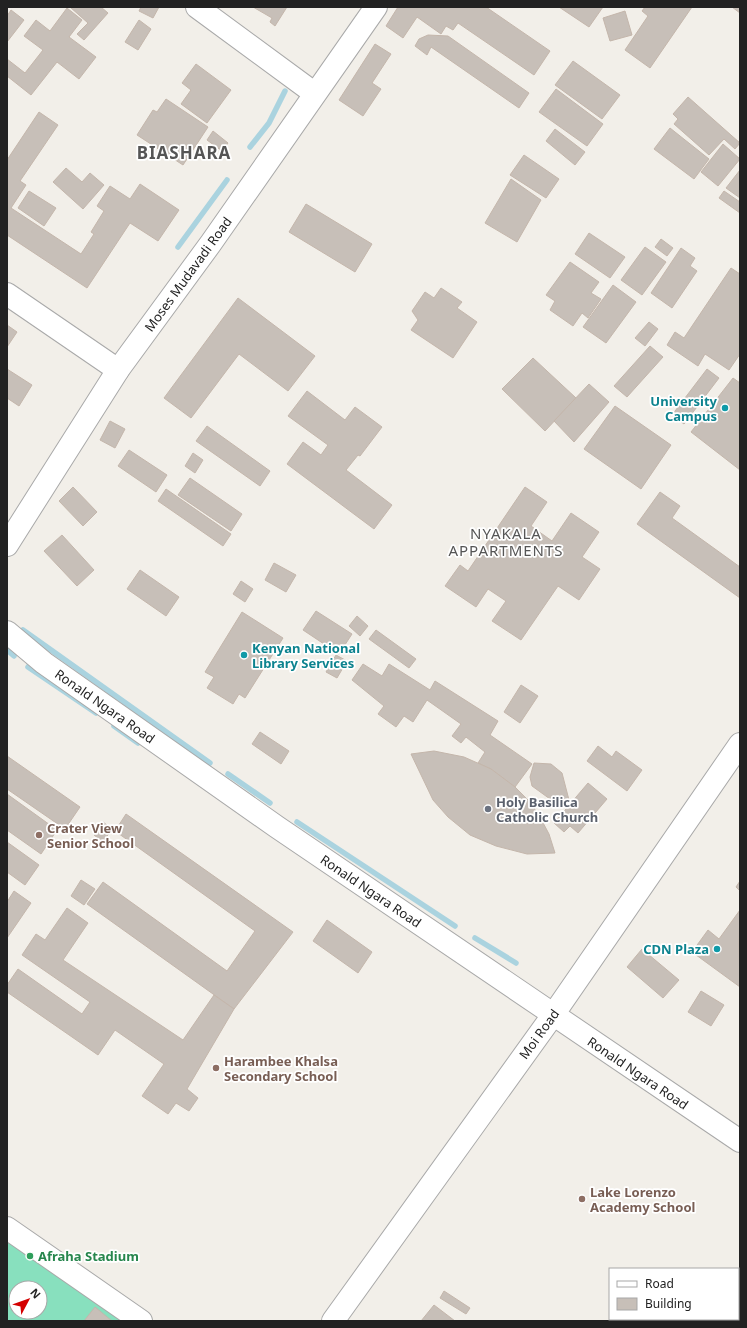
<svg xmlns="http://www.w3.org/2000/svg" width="747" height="1328" font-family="'Noto Sans',sans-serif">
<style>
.pitch{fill:#88e0be;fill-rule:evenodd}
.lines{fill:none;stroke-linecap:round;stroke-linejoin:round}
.stream{stroke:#aad3df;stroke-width:5.5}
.building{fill:#c7bfb8;stroke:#c4b6ab}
.minor-casing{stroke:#a9a9a9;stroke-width:24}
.minor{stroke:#fff;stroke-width:22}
.culture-dot{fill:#0f9aa8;stroke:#fff;stroke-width:1.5}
.worship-dot{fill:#6b7280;stroke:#fff;stroke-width:1.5}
.education-dot{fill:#8d6e63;stroke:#fff;stroke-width:1.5}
.leisure-dot{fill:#2e9e5b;stroke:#fff;stroke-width:1.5}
.labels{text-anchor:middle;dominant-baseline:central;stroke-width:3.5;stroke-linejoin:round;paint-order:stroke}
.street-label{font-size:13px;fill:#222;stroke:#fff}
.culture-label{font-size:13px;font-weight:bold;fill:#0d838f;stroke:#fff;text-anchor:end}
.worship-label{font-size:13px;font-weight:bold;fill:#5b616d;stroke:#fff;text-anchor:start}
.education-label{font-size:13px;font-weight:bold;fill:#785e54;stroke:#fff;text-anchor:start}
.leisure-label{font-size:13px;font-weight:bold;fill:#27864d;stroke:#fff;text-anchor:start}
.quarter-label{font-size:15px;letter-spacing:1px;fill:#555;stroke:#fff}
.district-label{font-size:17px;font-weight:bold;letter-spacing:1px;fill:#555;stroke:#fff}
</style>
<rect width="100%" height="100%" fill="#f2efe9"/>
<path class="pitch" d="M7,1225l142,96h-142zM16,1288h24v24h-24z"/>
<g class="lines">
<g class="stream">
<polyline points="250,147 269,123 285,91"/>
<polyline points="178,247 227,180"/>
<polyline points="23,630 210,763"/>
<polyline points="7,650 14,656"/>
<polyline points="28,667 96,713"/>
<polyline points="114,726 138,743"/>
<polyline points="228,774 270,803"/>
<polyline points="297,822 455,926"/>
<polyline points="475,938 516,963"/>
</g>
</g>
<g class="building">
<polygon points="70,7 101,7 108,13 84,40 77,34 88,23"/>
<polygon points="141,7 159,7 153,18 139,11"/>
<polygon points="253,7 287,7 275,26 270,22 272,18"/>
<polygon points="398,7 486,7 550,51 534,75 458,23 453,30 446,26 441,34 417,17 403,38 386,26"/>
<polygon points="559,7 603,7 589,27"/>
<polygon points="645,7 692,7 650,68 625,50 648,16 642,11"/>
<polygon points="732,7 740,7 740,13"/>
<polygon points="67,8 82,20 69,37 96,57 79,79 57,62 31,95 7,76 7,59 25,73 43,50 24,36 36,20 50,31"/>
<polygon points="11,10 24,20 7,42 7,16"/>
<polygon points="625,11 632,35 610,41 603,18"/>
<polygon points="139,20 151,29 138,50 125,42"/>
<polygon points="428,35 448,36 529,93 519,108 431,47 427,55 415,46 419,39"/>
<polygon points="375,44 391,54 372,83 381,89 363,116 339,100"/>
<polygon points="573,61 620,95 602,119 555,85"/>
<polygon points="196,64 231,90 207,123 181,104 191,90 182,83"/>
<polygon points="556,89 603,124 587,146 539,112"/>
<polygon points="688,97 740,143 735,149 724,139 709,155 674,124 678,119 673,114"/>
<polygon points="166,99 208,127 183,165 137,135 153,110 157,112"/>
<polygon points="39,112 58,125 20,181 26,185 11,208 81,254 94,234 91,232 104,211 97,206 110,186 130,199 140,184 179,210 158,241 130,223 87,288 7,235 7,160"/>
<polygon points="670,128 709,159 694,179 654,149"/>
<polygon points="555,129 585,152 575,165 546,141"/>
<polygon points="213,131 228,143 222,151 207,140"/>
<polygon points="723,144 740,159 718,186 701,172"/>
<polygon points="524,155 559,179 546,198 510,175"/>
<polygon points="66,168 82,182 90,173 104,185 83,209 53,182"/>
<polygon points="740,170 740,198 726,188"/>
<polygon points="511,179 541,200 517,242 485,223"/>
<polygon points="29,191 56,208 44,226 18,208"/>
<polygon points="724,191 740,202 740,213 719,198"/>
<polygon points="306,204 372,244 355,272 289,232"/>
<polygon points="589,233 625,257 610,278 575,254"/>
<polygon points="661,239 673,248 667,256 655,247"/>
<polygon points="645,247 666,262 642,295 621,280"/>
<polygon points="681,248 695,258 690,266 697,271 672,308 651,293"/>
<polygon points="570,262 599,282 591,293 601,299 588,318 582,313 573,326 550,310 555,301 546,295"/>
<polygon points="731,268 740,274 740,354 729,370 705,354 698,366 667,345 675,332 684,338"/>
<polygon points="613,285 636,302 606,343 583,327"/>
<polygon points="441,288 462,302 457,308 477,322 453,358 411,330 418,320 412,311 425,292 434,298"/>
<polygon points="238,298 315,356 288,391 239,354 191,418 164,398"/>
<polygon points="649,322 658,329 645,346 635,338"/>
<polygon points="7,325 17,332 7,347"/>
<polygon points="650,346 663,357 627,397 614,386"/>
<polygon points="533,358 576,398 545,431 502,389"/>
<polygon points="7,369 32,385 19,406 7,398"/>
<polygon points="707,369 719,378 684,424 672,415"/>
<polygon points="733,378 740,383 740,470 691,432"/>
<polygon points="589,384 609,402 574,442 554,421"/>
<polygon points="307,391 345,420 355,407 382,427 360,456 358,455 346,470 392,505 374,529 287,464 303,442 321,455 328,445 288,416"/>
<polygon points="615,406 671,445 641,489 584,449"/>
<polygon points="110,421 125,429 115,448 100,440"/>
<polygon points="207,426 270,471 260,486 196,441"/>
<polygon points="129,450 167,475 156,492 118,466"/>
<polygon points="193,453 203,460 195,473 185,466"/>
<polygon points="190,478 242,514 231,531 178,495"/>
<polygon points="73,487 97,512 83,526 59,501"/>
<polygon points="525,487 547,502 531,526 552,541 571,513 599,532 582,557 600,569 579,600 558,586 521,640 492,621 506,601 488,589 476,607 445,586 460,565 468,571"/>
<polygon points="166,489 231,534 223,546 158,501"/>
<polygon points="660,492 680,506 672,518 740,567 740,598 637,524"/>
<polygon points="62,535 94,570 77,586 44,551"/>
<polygon points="274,563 296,575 286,592 265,580"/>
<polygon points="140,570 179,597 166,616 127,589"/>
<polygon points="241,581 253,589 245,602 233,594"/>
<polygon points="316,611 352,634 339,654 303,630"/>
<polygon points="242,612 283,638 245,698 239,694 233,704 207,688 214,677 205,672"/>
<polygon points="357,616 368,626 360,636 349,626"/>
<polygon points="376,630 416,659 409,668 369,639"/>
<polygon points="336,655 347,661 337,678 326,672"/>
<polygon points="363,664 382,676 389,664 430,690 435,681 498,721 490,735 532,764 515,787 491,769 478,763 485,752 466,737 461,743 452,736 461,724 427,700 413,722 404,716 396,727 378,714 384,706 352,680"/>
<polygon points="521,685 538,696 520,723 504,712"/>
<polygon points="260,732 289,751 281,764 252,744"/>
<polygon points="598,746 612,757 616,751 642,770 627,791 587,761"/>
<polygon points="434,751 464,757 491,769 515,787 530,802 541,819 549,834 555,853 527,854 496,846 470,835 448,817 433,800 411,754"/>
<polygon points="7,756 80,807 65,829 7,789"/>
<polygon points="534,763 551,764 562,773 569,800 550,799 532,786 530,777"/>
<polygon points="588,783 607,799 578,833 570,826 564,832 554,823"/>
<polygon points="7,794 57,830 41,854 7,830"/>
<polygon points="126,814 293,932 234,1009 87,904 103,882 227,971 255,931 115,831"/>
<polygon points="103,822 112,829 103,842 94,835"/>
<polygon points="7,842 39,865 25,885 7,872"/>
<polygon points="81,880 95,889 84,905 71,896"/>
<polygon points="740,881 740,891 736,887"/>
<polygon points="14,891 31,903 7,938 7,902"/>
<polygon points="67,908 88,923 63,960 183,1040 214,995 234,1009 187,1089 198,1098 189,1111 176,1103 168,1114 142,1096 164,1064 115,1030 98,1055 7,992 7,985 18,969 82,1014 90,1002 22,955 36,934 45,940"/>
<polygon points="740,910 739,945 740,987 692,952 708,930 719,939"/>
<polygon points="327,920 372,952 358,973 313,941"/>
<polygon points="642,949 679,980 663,998 627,967"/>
<polygon points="701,991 724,1005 711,1026 688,1012"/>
<polygon points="444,1291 470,1308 466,1314 440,1298"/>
<polygon points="434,1305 455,1321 421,1321"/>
<polygon points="95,1307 112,1321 84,1321"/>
</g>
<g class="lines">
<g class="minor-casing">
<g id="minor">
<polyline points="197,7 314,93"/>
<polyline points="7,294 118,370"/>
<polyline points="7,545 118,370 211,243 376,7"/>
<polyline points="7,632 44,663 277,827 740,1141"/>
<polyline points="7,1228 141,1321"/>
<polyline points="333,1321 553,1015 740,744"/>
</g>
</g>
<use href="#minor" class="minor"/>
</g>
<g class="culture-dot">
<circle cx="725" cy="408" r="4"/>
<circle cx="244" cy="655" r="4"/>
<circle cx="717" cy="949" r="4"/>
</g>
<circle class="worship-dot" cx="488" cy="809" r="4"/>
<g class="education-dot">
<circle cx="39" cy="835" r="4"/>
<circle cx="216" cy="1068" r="4"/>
<circle cx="582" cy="1199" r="4"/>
</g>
<circle class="leisure-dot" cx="30" cy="1256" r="4"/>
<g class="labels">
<g class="street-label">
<text transform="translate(188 274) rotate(-54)">Moses Mudavadi Road</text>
<text transform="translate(105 706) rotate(35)">Ronald Ngara Road</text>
<text transform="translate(371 891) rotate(34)">Ronald Ngara Road</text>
<text transform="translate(539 1034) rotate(-54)">Moi Road</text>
<text transform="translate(638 1073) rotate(34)">Ronald Ngara Road</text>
</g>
<g class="culture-label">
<text x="717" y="401">University<tspan x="717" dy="15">Campus</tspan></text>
<text x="252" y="648" text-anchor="start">Kenyan National<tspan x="252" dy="15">Library Services</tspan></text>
<text x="709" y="949">CDN Plaza</text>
</g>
<g class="worship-label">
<text x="496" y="802">Holy Basilica<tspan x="496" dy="15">Catholic Church</tspan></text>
</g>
<g class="education-label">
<text x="47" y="828">Crater View<tspan x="47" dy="15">Senior School</tspan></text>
<text x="224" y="1061">Harambee Khalsa<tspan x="224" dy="15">Secondary School</tspan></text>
<text x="590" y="1192">Lake Lorenzo<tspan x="590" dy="15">Academy School</tspan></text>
</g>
<g class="leisure-label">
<text x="38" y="1256">Afraha Stadium</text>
</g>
<g class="quarter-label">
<text x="506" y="533">NYAKALA<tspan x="506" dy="17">APPARTMENTS</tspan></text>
</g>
<g class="district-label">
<text x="184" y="152">BIASHARA</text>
</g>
</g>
<rect width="747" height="1328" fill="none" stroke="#222222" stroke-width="16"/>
<rect x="609" y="1268" width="130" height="52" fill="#ffffff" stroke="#a7a7a7"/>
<rect x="617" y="1281" width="20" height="6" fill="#ffffff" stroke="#a7a7a7"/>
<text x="645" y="1288" font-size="12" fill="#222222">Road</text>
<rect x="617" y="1298" width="20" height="12" fill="#c7bfb8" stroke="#a7a7a7"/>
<text x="645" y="1308" font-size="12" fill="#222222">Building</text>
<g transform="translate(28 1300) rotate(49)"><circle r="19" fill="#ffffff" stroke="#a7a7a7"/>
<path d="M0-3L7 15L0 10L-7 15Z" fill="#d40000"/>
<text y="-6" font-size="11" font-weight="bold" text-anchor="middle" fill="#222222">N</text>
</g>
</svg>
